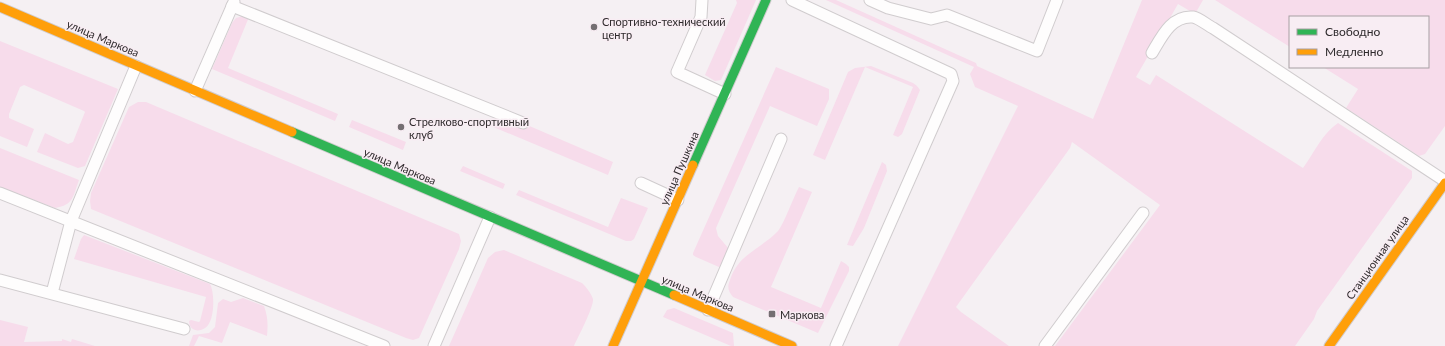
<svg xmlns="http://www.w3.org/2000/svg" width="1445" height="346" font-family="Lato,sans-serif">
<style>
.green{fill:#f7dceb}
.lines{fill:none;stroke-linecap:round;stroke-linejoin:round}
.lane-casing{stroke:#d0ccce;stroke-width:13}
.fast-casing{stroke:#d0ccce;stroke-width:11}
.slow-casing{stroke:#d0ccce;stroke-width:11}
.lane{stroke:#fefdfd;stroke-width:11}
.fast{stroke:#30b455;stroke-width:9}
.slow{stroke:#ff9f0a;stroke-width:9}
.poi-dot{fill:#746f72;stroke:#f8edf3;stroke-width:1.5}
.labels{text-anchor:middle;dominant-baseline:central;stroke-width:3;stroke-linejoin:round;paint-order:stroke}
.poi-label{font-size:11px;fill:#2e2a2c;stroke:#f8edf3;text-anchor:start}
.street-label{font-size:11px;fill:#2e2a2c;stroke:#f8edf3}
</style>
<rect width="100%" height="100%" fill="#f5f0f3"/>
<g class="green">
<polygon points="736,0 756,0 721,80 715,81 705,75 737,3"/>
<path d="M826,0h10l140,63 1,3 116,53 49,-119h61l-8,14 -17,-10 -42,73 14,8 6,-10 147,93c11,-15 19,-34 35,-45l74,48v7l-95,133 -3,8 -19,27h-240l105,-141 -88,-63 -2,6 -114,159 5,5 48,34h-111l120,-240 -43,-19 -5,-13 4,-7z"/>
<polygon points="1215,0 1445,0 1445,126 1425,154 1419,156 1346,108 1358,89 1323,67 1428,67 1428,17 1290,17 1290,47"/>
<polygon points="243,16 249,17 228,68 338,114 335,121 212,69 232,23 236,18"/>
<polygon points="0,41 118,89 85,166 78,168 37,152 45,133 68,144 73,142 85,112 84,111 24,85 20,87 9,114 9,118 34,129 27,147 0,136"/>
<polygon points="871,66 913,83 917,86 920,90 902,134 898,137 893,135 913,87 865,67 825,160 813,155 848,72 855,68"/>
<polygon points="776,67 829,89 829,99 817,126 770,106 716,228 718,236 729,249 722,266 719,267 696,257 693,255 693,253"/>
<polygon points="138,102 146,102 459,234 461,241 459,249 419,338 413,340 406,338 91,209 90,201 91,193 129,107"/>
<polygon points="497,112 613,162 608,175 491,126"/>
<polygon points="352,120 406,142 403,150 349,127"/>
<path d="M0,148l79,32c-6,16 -5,25 -24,28l-55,-21z"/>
<polygon points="882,162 886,165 887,171 864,228 853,246 847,245"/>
<polygon points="463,166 505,184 503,189 460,171"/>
<path d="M799,187l13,5 -41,95 50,21 20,-47 5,3 3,3v4l-31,62 -85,-36c-5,-6 -6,-10 -3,-17 8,-26 31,-31 48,-49 6,-7 16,-35 21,-44z"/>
<polygon points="519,190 608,227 621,198 648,208 634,239 631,241 626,241 516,195"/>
<path d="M84,235l126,49c5,9 5,38 -5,44 -7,5 -16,2 -16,-7l2,-1 8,2 1,-1 6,-24 -132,-38 7,-20z"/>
<path d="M504,250l78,33c4,4 9,10 11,16 1,8 -15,38 -19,47h-125l39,-88 7,-6z"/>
<path d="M243,298l21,8c4,11 4,19 3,30l-37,-14 -8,21 -23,-7 -5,10h-5l4,-11 16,-2 6,-6 3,-24 5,-4 8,3z"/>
<polygon points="674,308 733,333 734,346 731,346 663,317 667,310"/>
<polygon points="0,320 28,327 24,342 62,341 62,339 71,342 72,339 95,346 0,346"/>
</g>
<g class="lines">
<g class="lane-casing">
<g id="lane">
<polyline points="702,0 701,17 677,72 725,94"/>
<polyline points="792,0 951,74 953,81 836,346"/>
<polyline points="870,0 888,8 931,19 947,15 1037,51 1057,0"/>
<polyline points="232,6 523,123"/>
<path d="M1152,53c9,-15 19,-38 41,-36 6,1 14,8 20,11l232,153"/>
<polyline points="195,91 234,2"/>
<polyline points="641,183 678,200"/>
<polyline points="0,193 384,346"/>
<polyline points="0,280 184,329"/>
<polyline points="52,293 71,221 136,66"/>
<polyline points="708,310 781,139"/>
<polyline points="434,346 490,217"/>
<polyline points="1045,346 1143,213"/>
</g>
</g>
<g class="fast-casing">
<g id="fast">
<polyline points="292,132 674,295"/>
<polyline points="693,165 766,0"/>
</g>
</g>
<g class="slow-casing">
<g id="slow">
<polyline points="0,7 292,132"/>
<polyline points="674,295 792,346"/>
<polyline points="613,346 693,165"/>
<polyline points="1329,346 1445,183"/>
</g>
</g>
<use href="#lane" class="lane"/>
<use href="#fast" class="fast"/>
<use href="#slow" class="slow"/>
</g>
<g class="poi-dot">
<circle cx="594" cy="27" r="4"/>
<circle cx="401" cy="127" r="4"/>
<rect x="768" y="310" width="8" height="8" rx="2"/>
</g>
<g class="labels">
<g class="poi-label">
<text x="602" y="21">Спортивно-технический<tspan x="602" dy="13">центр</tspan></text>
<text x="409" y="121">Стрелково-спортивный<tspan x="409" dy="13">клуб</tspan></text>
<text x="780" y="314">Маркова</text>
</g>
<g class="street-label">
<text transform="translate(103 38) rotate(23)">улица Маркова</text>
<text transform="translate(400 166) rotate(23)">улица Маркова</text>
<text transform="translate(679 168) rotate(-66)">улица Пушкина</text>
<text transform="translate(1377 257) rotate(-55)">Станционная улица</text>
<text transform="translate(698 293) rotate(23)">улица Маркова</text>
</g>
</g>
<rect x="1289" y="16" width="140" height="52" fill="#f8edf3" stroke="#a79fa3"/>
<rect x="1297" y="29" width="20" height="6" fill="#30b455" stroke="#a79fa3"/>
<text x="1325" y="36" font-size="12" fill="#2e2a2c">Свободно</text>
<rect x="1297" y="49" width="20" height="6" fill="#ff9f0a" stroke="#a79fa3"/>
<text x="1325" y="56" font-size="12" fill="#2e2a2c">Медленно</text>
</svg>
